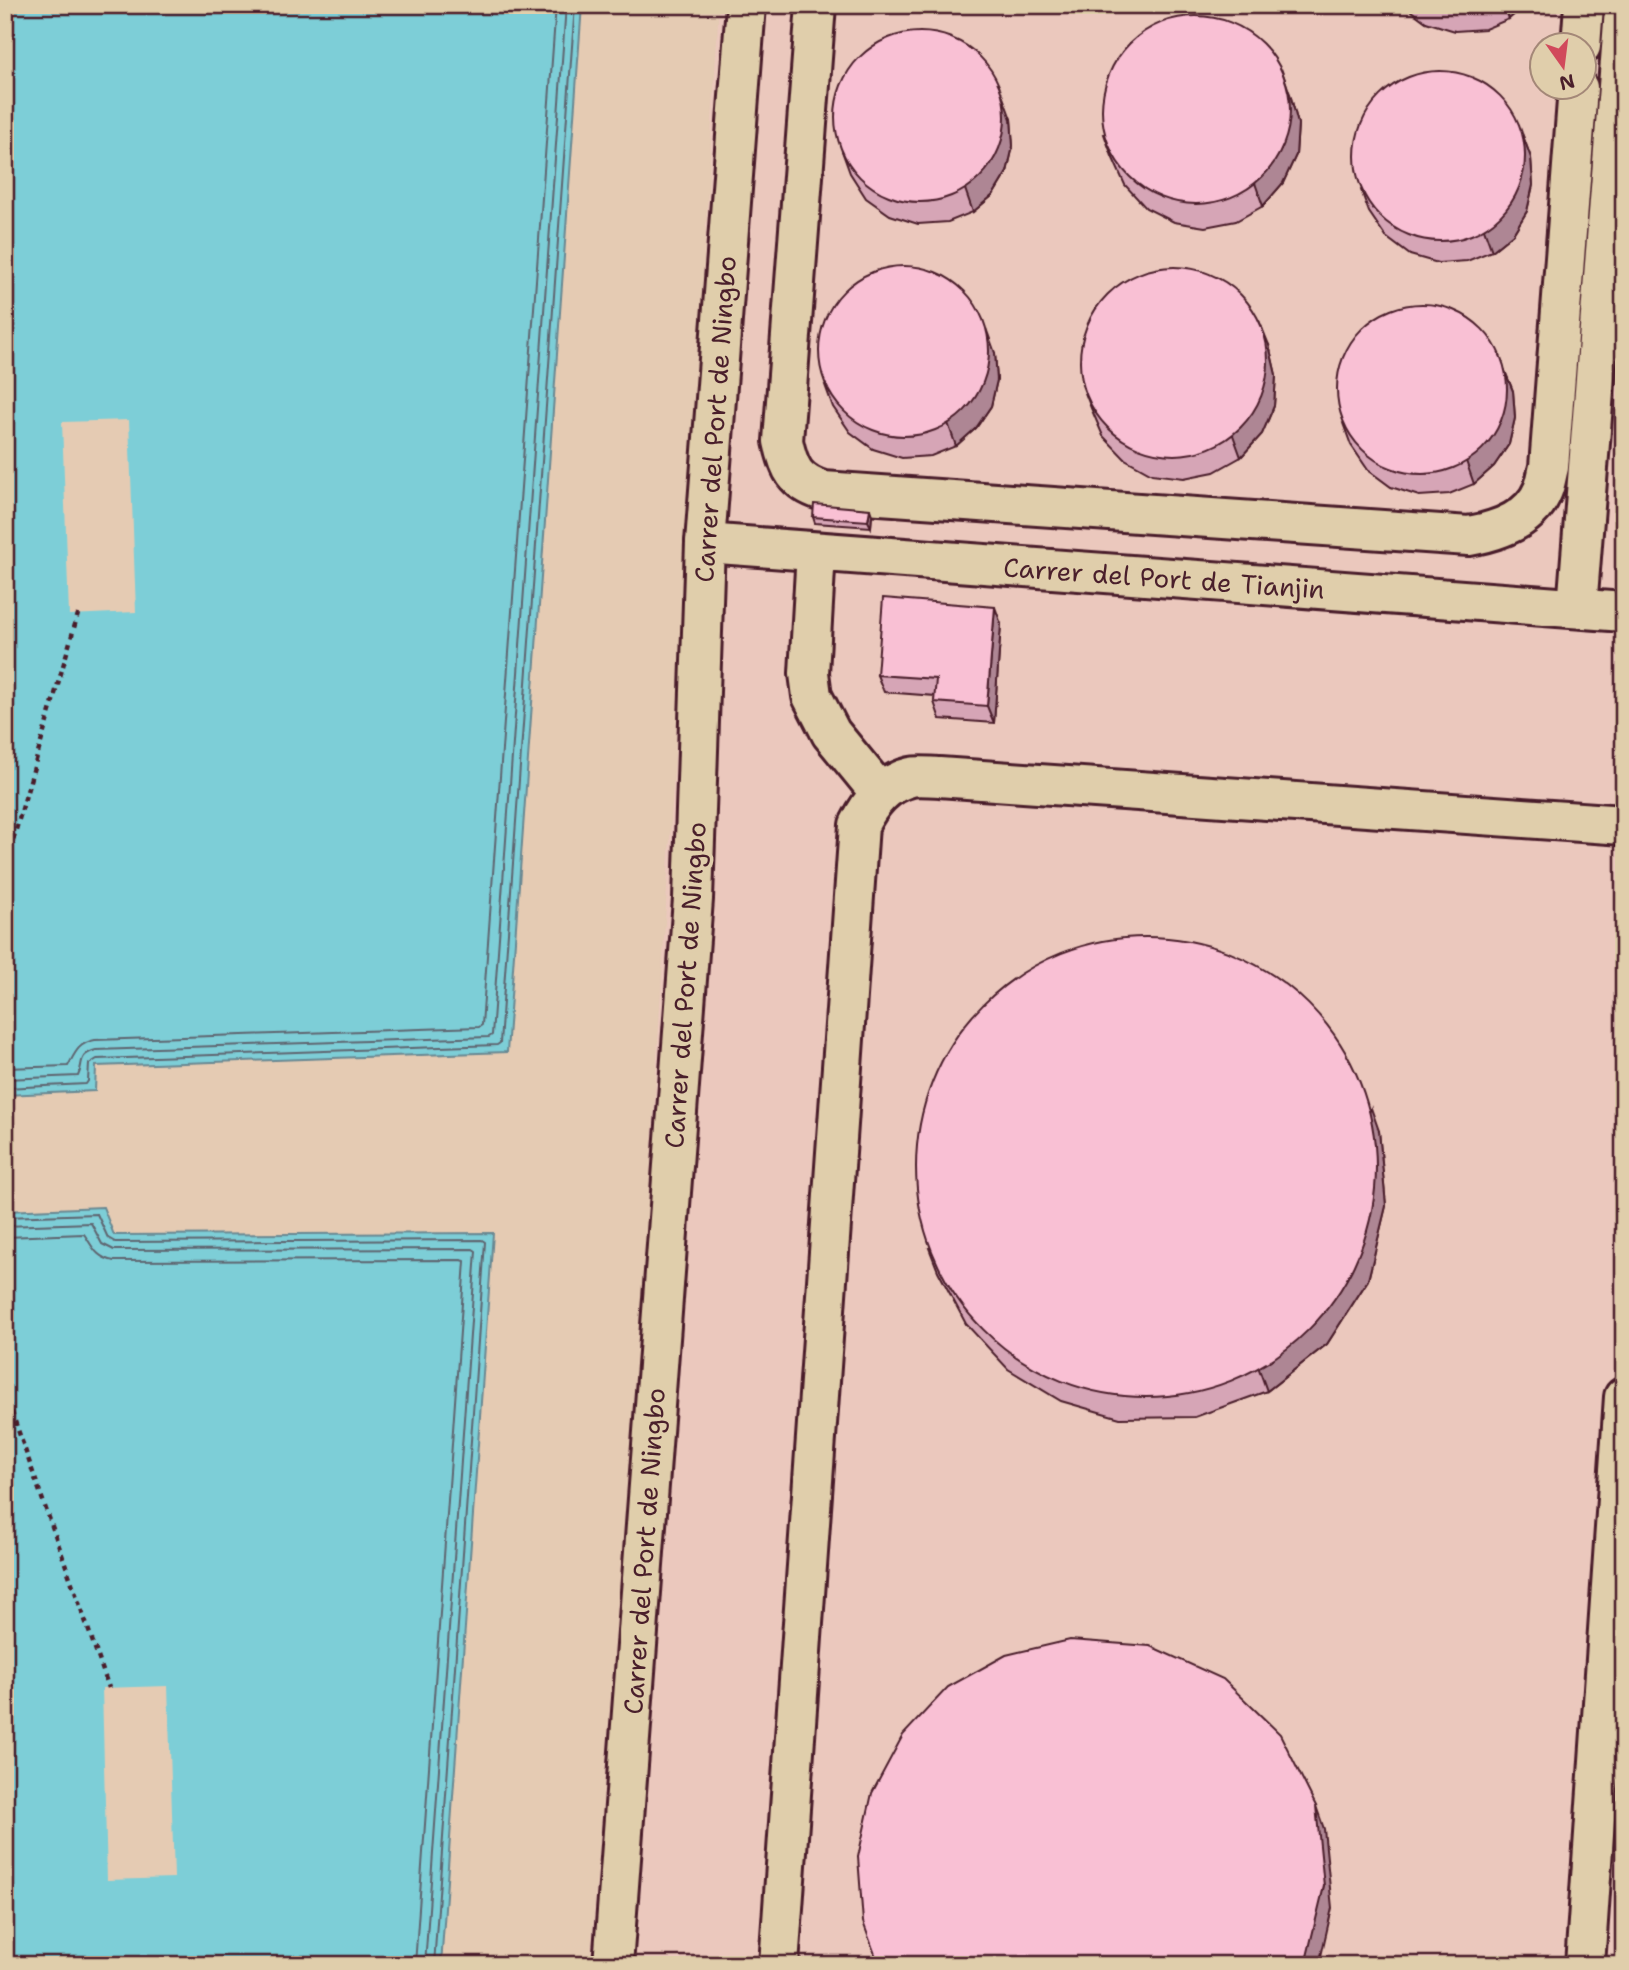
<svg xmlns="http://www.w3.org/2000/svg" width="1629" height="1970" font-family="'Shantell Sans',sans-serif">
<style>
.built{fill:#ebc8bd;fill-rule:evenodd}
.water{fill:#7dced7;stroke:#698892;stroke-width:2}
.pier{fill:#e5cbb3}
.lines{fill:none;stroke-linecap:round;stroke-linejoin:round}
.shore{stroke:#5e6570;stroke-width:2}
.minor-casing{stroke:#4a1f2b;stroke-width:44}
.path{stroke:#4a1f2b;stroke-width:4.5;stroke-dasharray:5 5;stroke-linecap:butt}
.minor{stroke:#e0ceab;stroke-width:38}
.wall{fill:#d6a5b6;stroke:#4a1f2b;stroke-width:2}
.shaded-wall{fill:#ae8694;stroke:#4a1f2b;stroke-width:2}
.building{fill:#f9c0d4;stroke:#4a1f2b;stroke-width:2}
.labels{text-anchor:middle;dominant-baseline:central;stroke-width:7;stroke-linejoin:round;paint-order:stroke}
.street-label{font-size:26px;fill:#4a1f2b;stroke:#e0ceab}
</style>
<rect width="100%" height="100%" fill="#e5cbb3"/>
<filter id="ink" filterUnits="userSpaceOnUse"><feTurbulence type="fractalNoise" baseFrequency=".0143" numOctaves="2"/><feDisplacementMap in="SourceGraphic" scale="14" xChannelSelector="R" yChannelSelector="G"/><feConvolveMatrix kernelMatrix="1 2 1 2 8 2 1 2 1" color-interpolation-filters="sRGB"/></filter>
<g filter="url(#ink)">
<path class="built" d="M719,5h905v1960h-1034l58,-753zM1542,46h42v42h-42z"/>
<g class="water">
<polygon points="5,5 582,5 507,1052 96,1066 95,1091 5,1095"/>
<polygon points="103,1207 114,1235 493,1233 441,1965 5,1965 5,1211"/>
</g>
<g class="pier">
<polygon points="129,420 136,612 69,615 62,422"/>
<polygon points="168,1686 174,1878 107,1880 102,1688"/>
</g>
<g class="lines">
<g class="shore">
<path d="M5,1068l63,-2c7,-13 10,-23 27,-26l384,-13 3,-2 74,-1020"/>
<path d="M5,1079l73,-3c6,-12 -1,-21 18,-26l393,-13 3,-2 74,-1030"/>
<polyline points="5,1088 86,1084 88,1081 89,1064 97,1059 497,1045 500,1043 575,5"/>
<polyline points="5,1217 97,1214 108,1238 115,1242 482,1240 485,1242 434,1965"/>
<polyline points="5,1226 91,1223 102,1244 114,1250 473,1249 476,1251 425,1965"/>
<path d="M5,1237l79,-3c9,13 12,24 30,27l347,-1 4,1 -50,704"/>
</g>
<g class="minor-casing">
<g id="minor">
<path d="M816,5l-33,436c6,28 12,41 40,50l646,45c29,-5 62,-16 74,-46 3,-7 4,-16 6,-23l29,-379"/>
<polyline points="1581,46 1584,5"/>
<polyline points="705,543 1624,612"/>
<polyline points="816,552 809,673 812,696 831,733 880,793"/>
<polyline points="1577,608 1624,10"/>
<polyline points="613,1965 693,899 705,543 746,5"/>
<path d="M779,1965l80,-1140c11,-22 26,-42 52,-48 8,-2 19,0 28,0l685,48"/>
<polyline points="1585,1965 1624,1397"/>
</g>
</g>
<g class="path">
<polyline points="5,868 78,614"/>
<polyline points="5,1393 109,1688"/>
</g>
<use href="#minor" class="minor"/>
</g>
<g class="wall">
<polygon points="1403,5 1525,5 1509,19 1485,29 1455,31 1426,22"/>
<polygon points="1290,94 1298,124 1296,155 1283,183 1263,206 1236,221 1205,227 1174,222 1146,208 1125,185 1112,156 1104,134"/>
<polygon points="1011,119 1013,146 1007,172 993,195 973,212 948,222 918,224 890,215 866,198 850,173 842,151"/>
<polygon points="1523,136 1531,158 1533,185 1527,211 1513,234 1492,251 1467,261 1438,263 1410,255 1386,237 1369,212 1361,190"/>
<polygon points="1269,345 1276,375 1274,406 1262,434 1241,457 1214,472 1184,478 1152,474 1125,459 1103,436 1091,408 1082,385"/>
<polygon points="995,353 997,380 991,406 976,428 956,446 931,456 902,458 873,449 850,432 833,407 825,385"/>
<polygon points="1504,369 1513,391 1515,418 1509,444 1494,466 1474,484 1449,494 1419,496 1391,487 1368,470 1351,445 1343,423"/>
<polygon points="872,515 871,527 815,523 813,517"/>
<polygon points="1001,624 994,723 940,719 934,702 935,696 884,692 877,675"/>
<polygon points="1379,1131 1386,1206 1368,1280 1327,1344 1267,1391 1195,1417 1120,1418 1061,1401 1008,1369 966,1324 938,1271 929,1248"/>
</g>
<g class="shaded-wall">
<polygon points="1504,5 1525,5 1509,19"/>
<polygon points="1282,71 1290,94 1298,124 1296,155 1283,183 1263,206 1255,183"/>
<polygon points="1003,97 1011,119 1013,146 1007,172 993,195 973,212 965,189"/>
<polygon points="1523,136 1531,158 1533,185 1527,211 1513,234 1492,251 1484,229"/>
<polygon points="1260,323 1269,345 1276,375 1274,406 1262,434 1241,457 1233,435"/>
<polygon points="987,331 995,353 997,380 991,406 976,428 956,446 948,423"/>
<polygon points="1504,369 1513,391 1515,418 1509,444 1494,466 1474,484 1466,461"/>
<polygon points="870,509 872,515 871,527 868,521"/>
<polygon points="995,607 1001,624 994,723 987,706"/>
<polygon points="1371,1108 1379,1131 1386,1206 1368,1280 1327,1344 1267,1391 1259,1369"/>
<polygon points="1316,1806 1324,1829 1332,1908 1319,1965 1305,1965"/>
</g>
<g class="building">
<polygon points="1437,5 1480,5 1476,7 1447,8"/>
<circle cx="1196" cy="110" r="94"/>
<circle cx="920" cy="117" r="85"/>
<circle cx="1440" cy="156" r="85"/>
<circle cx="904" cy="351" r="85"/>
<circle cx="1174" cy="361" r="94"/>
<circle cx="1422" cy="389" r="85"/>
<polygon points="814,504 870,509 868,521 813,517"/>
<polygon points="883,598 995,607 987,706 934,702 936,679 877,675"/>
<circle cx="1146" cy="1167" r="230"/>
<polygon points="1070,1640 1150,1646 1223,1679 1280,1734 1316,1806 1324,1886 1305,1965 879,1965 863,1922 858,1857 872,1793 903,1735 948,1687 1006,1655"/>
</g>
</g>
<g class="labels">
<g class="street-label">
<text transform="translate(715 419) rotate(-86)">Carrer del Port de Ningbo</text>
<text transform="translate(1164 578) rotate(4)">Carrer del Port de Tianjin</text>
<text transform="translate(685 985) rotate(-86)">Carrer del Port de Ningbo</text>
<text transform="translate(644 1551) rotate(-86)">Carrer del Port de Ningbo</text>
</g>
</g>
<rect width="1629" height="1970" fill="none" stroke="#e0ceab" stroke-width="28"/>
<rect x="14" y="14" width="1601" height="1942" fill="none" stroke="#4a1f2b" stroke-width="2.5" filter="url(#ink)"/>
<g transform="translate(1563 66) rotate(166)"><circle r="33" fill="#e0ceab" stroke="#a48878" stroke-width="2"/>
<path d="M0-5L12 26L0 18L-12 26Z" fill="#d1495b"/>
<text y="-10" font-size="19" font-weight="bold" text-anchor="middle" fill="#4a1f2b">N</text>
</g>
</svg>
